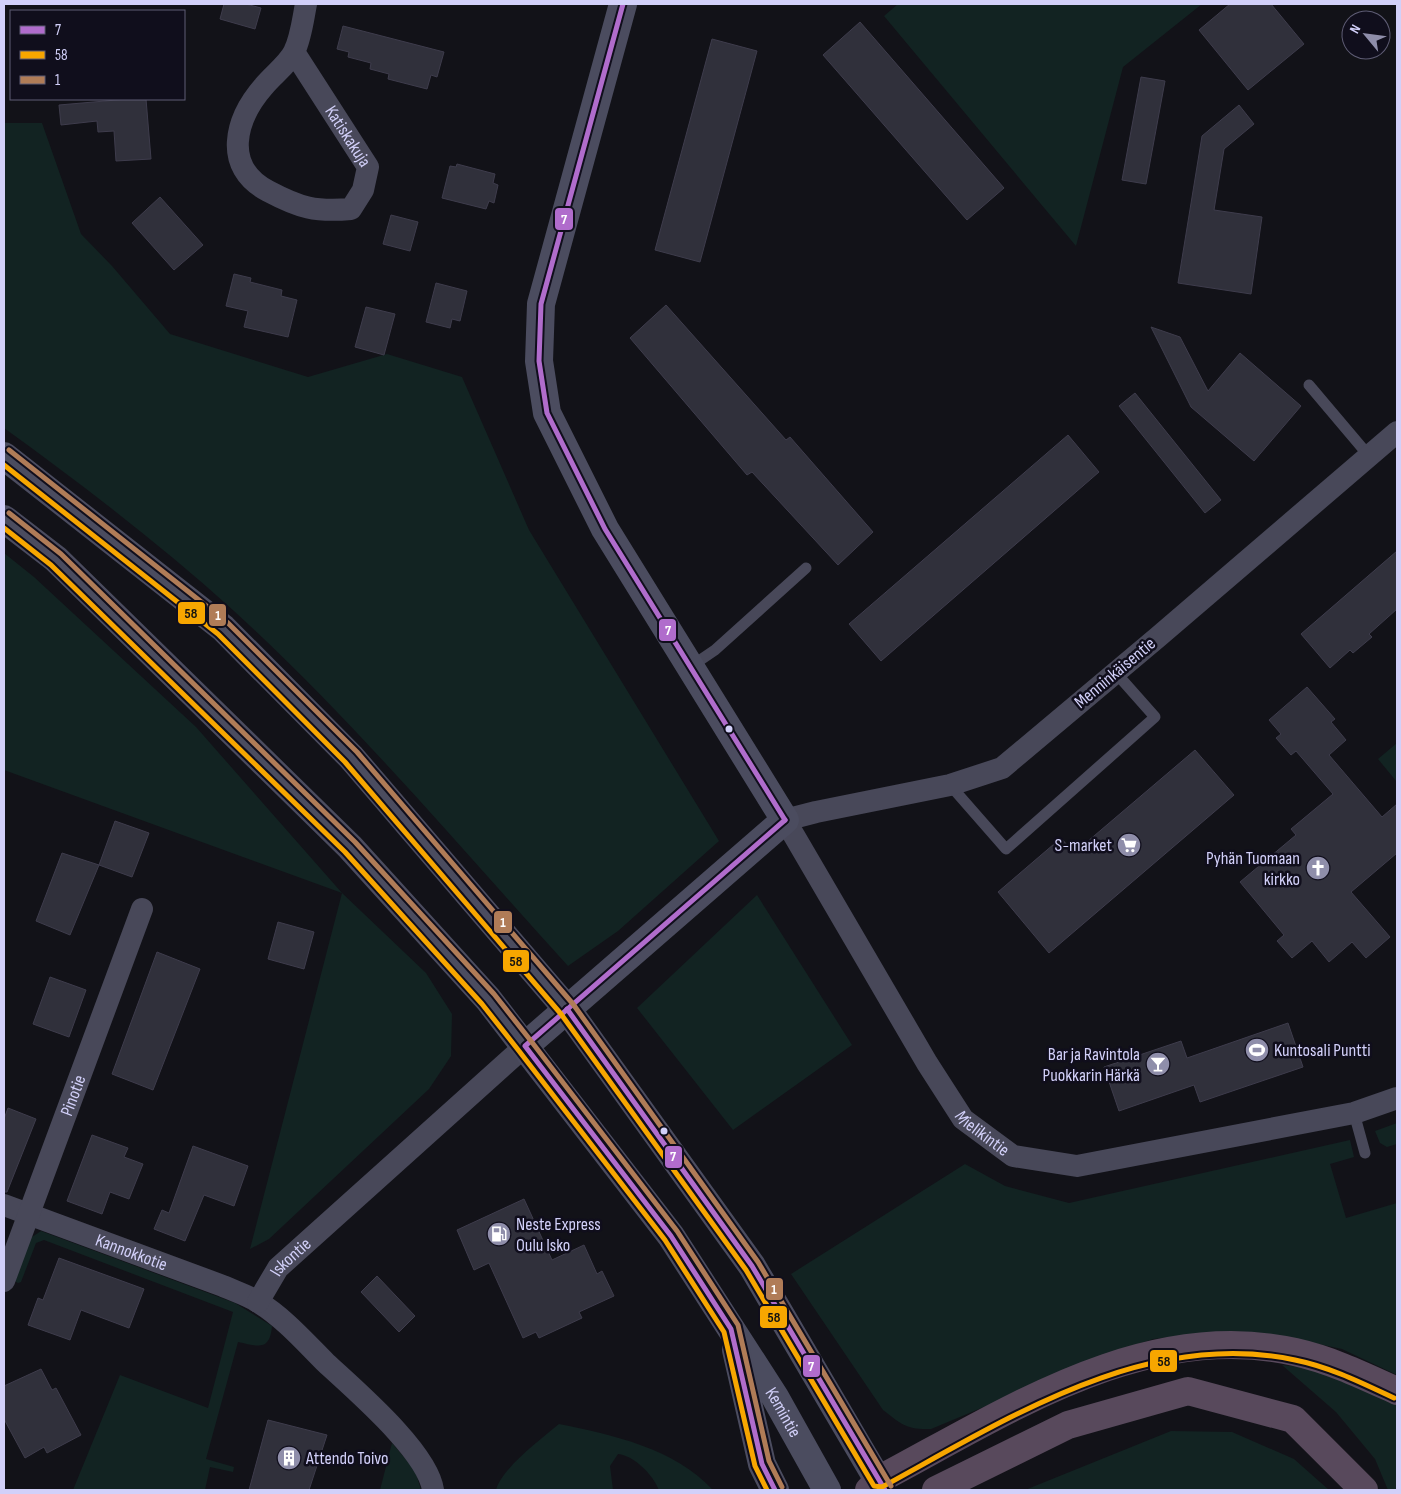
<svg xmlns="http://www.w3.org/2000/svg" width="1401" height="1494" font-family="'Sofia Sans Condensed',sans-serif">
<style>
.green{fill:#122322}
.building{fill:#30303b;stroke:#3e3c4c}
.lines{fill:none;stroke-linecap:round;stroke-linejoin:round}
.lane{stroke:#484859;stroke-width:11}
.street{stroke:#484859;stroke-width:22}
.secondary{stroke:#4b4c5f;stroke-width:28}
.highway{stroke:#58495c;stroke-width:28}
.bus-1-casing{stroke:#100e1c;stroke-width:9}
.bus-2-casing{stroke:#100e1c;stroke-width:9}
.bus-3-casing{stroke:#100e1c;stroke-width:9}
.bus-1{stroke:#b06ccc;stroke-width:5}
.bus-2{stroke:#f7a600;stroke-width:5}
.bus-3{stroke:#b07c57;stroke-width:5}
.bus-dot{fill:#d2d0f9;stroke:#100e1c;stroke-width:2}
.labels{text-anchor:middle;dominant-baseline:central;stroke-width:5;stroke-linejoin:round;paint-order:stroke}
.street-label{font-size:18px;fill:#d2d0f9;stroke:#100e1c}
.poi-label{font-size:18px;fill:#d2d0f9;stroke:#100e1c;text-anchor:end}
.line-badge{stroke:#100e1c;stroke-width:2}
.badge-label{font-size:14px;text-anchor:middle;font-weight:bold;fill:#fff}
.pale-badge-label{font-size:14px;text-anchor:middle;font-weight:bold;fill:#111}
</style>
<rect width="100%" height="100%" fill="#121218"/>
<g class="green">
<polygon points="898,4 1202,4 1123,67 1076,246 884,16"/>
<path d="M4,123h38l39,111 31,32 58,68 138,43 79,-23 75,23 67,153 190,311 -101,90 -50,35c-109,-120 -214,-245 -334,-355 -73,-66 -151,-126 -230,-183z"/>
<polygon points="4,553 34,577 196,727 342,893 426,973 452,1014 451,1056 429,1089 269,1239 250,1249 342,893 4,770"/>
<polygon points="1397,743 1397,782 1378,759"/>
<polygon points="757,895 852,1045 733,1130 637,1008"/>
<polygon points="1397,1123 1397,1144 1387,1147 1380,1143 1375,1131"/>
<path d="M1350,1140l4,17 -24,7 16,54 51,-15v172l-55,-26 -47,-10 -107,-4 -35,4 -35,12 -187,78c-24,1 -30,-5 -48,-19l-92,-136 174,-110 40,22 64,17z"/>
<path d="M41,1231l194,72 37,23c-2,26 -15,20 -34,16l-32,117 28,8 -1,5 -23,-5 -5,23h-132l47,-115 88,33 25,-96 -189,-72 -8,3 -15,39 -3,1 -5,-3 16,-41z"/>
<polygon points="1282,1365 1318,1369 1397,1404 1397,1490 1388,1490 1375,1459 1336,1412"/>
<path d="M559,1424c54,11 115,24 154,66h-54c-6,-15 -24,-34 -41,-36l-8,12 3,24h-117c6,-22 45,-51 63,-66z"/>
<polygon points="1171,1431 1232,1432 1294,1459 1329,1490 1025,1490"/>
<polygon points="392,1443 415,1470 421,1490 380,1490"/>
</g>
<g class="building">
<polygon points="224,4 246,4 261,8 255,29 220,19"/>
<polygon points="1230,4 1271,4 1304,44 1248,90 1199,30"/>
<polygon points="860,22 1004,188 967,220 823,55"/>
<polygon points="343,26 444,52 437,77 431,75 427,89 388,79 389,74 370,69 371,63 348,57 349,52 337,49"/>
<polygon points="712,39 757,51 700,262 655,250"/>
<polygon points="1141,77 1165,81 1146,184 1122,180"/>
<polygon points="128,99 146,99 151,159 116,161 114,131 98,132 97,121 61,125 59,105"/>
<polygon points="1239,105 1254,124 1224,149 1214,210 1262,217 1251,294 1178,283 1202,136"/>
<polygon points="457,164 495,174 493,183 498,185 494,203 489,201 486,209 442,198 450,166 456,167"/>
<polygon points="160,197 203,245 174,270 132,223"/>
<polygon points="391,215 418,222 410,251 383,244"/>
<polygon points="234,274 251,278 250,282 282,290 281,296 297,300 288,337 244,327 248,311 226,306"/>
<polygon points="436,283 467,291 460,321 452,319 450,328 426,322"/>
<polygon points="666,305 786,440 790,437 873,532 838,565 752,472 747,475 630,338"/>
<polygon points="366,307 395,314 384,355 355,347"/>
<polygon points="1151,327 1180,337 1208,391 1240,353 1301,406 1254,461 1191,407"/>
<polygon points="1135,393 1221,500 1205,513 1119,406"/>
<polygon points="1068,435 1099,472 881,661 849,624"/>
<polygon points="1397,551 1397,609 1369,634 1372,637 1353,653 1350,650 1330,668 1301,634"/>
<polygon points="1307,687 1335,719 1331,722 1346,740 1329,755 1382,817 1397,804 1397,853 1351,892 1390,937 1366,958 1352,942 1329,962 1312,941 1292,958 1277,941 1284,935 1240,882 1296,835 1291,829 1333,794 1296,751 1291,755 1276,738 1281,734 1269,720"/>
<polygon points="1195,750 1234,795 1049,953 998,892 1061,838 1074,853"/>
<polygon points="115,821 149,833 132,877 99,865"/>
<polygon points="62,853 99,865 70,935 36,921"/>
<polygon points="278,922 314,932 304,969 268,959"/>
<polygon points="157,952 200,969 153,1090 112,1074"/>
<polygon points="50,977 86,990 69,1037 33,1024"/>
<polygon points="1288,1023 1303,1067 1200,1102 1194,1085 1119,1111 1104,1067 1181,1041 1187,1058"/>
<polygon points="8,1108 36,1119 7,1192 4,1192 4,1119"/>
<polygon points="92,1135 128,1148 124,1157 143,1164 129,1199 110,1192 102,1214 67,1201"/>
<polygon points="193,1146 248,1166 234,1206 204,1195 185,1241 154,1229 162,1210 169,1213"/>
<polygon points="524,1199 552,1260 584,1245 597,1274 602,1271 614,1296 579,1312 582,1318 539,1338 536,1332 523,1338 489,1263 474,1270 457,1230"/>
<polygon points="59,1258 144,1289 129,1328 81,1310 70,1340 28,1325 38,1298 43,1300"/>
<polygon points="377,1276 415,1316 399,1332 361,1292"/>
<polygon points="41,1369 52,1390 56,1388 81,1435 47,1453 44,1447 25,1458 4,1419 4,1386"/>
<polygon points="268,1420 327,1435 309,1490 249,1490"/>
</g>
<g class="lines">
<g class="lane">
<polyline points="1309,385 1369,456"/>
<polyline points="690,667 715,650 806,568"/>
<polyline points="950,785 1006,849 1155,717 1116,673"/>
<polyline points="1354,1113 1365,1153"/>
</g>
<g class="street">
<path id="s1" d="M294,52l74,115 -5,23 -12,19c-36,3 -51,-1 -83,-18 -46,-24 -33,-72 -4,-105 9,-11 24,-22 30,-34 7,-14 9,-33 12,-48"/>
<path id="s2" d="M1397,432l-239,205 -156,131 -52,17 -134,27 -31,8 142,243 36,56 50,37 64,10 277,-53 43,-15"/>
<path id="s3" d="M4,1205l219,81c11,5 24,9 35,16 25,15 47,40 68,61 29,27 102,89 107,127"/>
<path id="s4" d="M4,1281l138,-372"/>
<path id="s5" d="M258,1302l20,-34 247,-222"/>
</g>
<g class="secondary">
<polyline points="4,456 223,628 351,757 567,1009 752,1266 878,1480"/>
<path id="s6" d="M4,519l52,40 294,288 138,152 183,237 104,161 52,93"/>
<polyline points="525,1046 785,820 605,529 547,413 539,361 541,304 623,4"/>
<polyline points="736,1350 762,1464 775,1490"/>
</g>
<g class="highway">
<path d="M869,1490l9,-10c127,-67 267,-162 417,-128 36,8 69,24 102,39"/>
<polyline points="936,1490 1068,1425 1188,1391 1293,1419 1364,1490"/>
</g>
<g class="bus-1-casing">
<g id="bus-1">
<polyline points="623,4 541,304 539,361 547,413 605,529 785,820"/>
<polyline points="567,1009 752,1266 885,1490"/>
<polyline points="775,1490 762,1464 731,1329 671,1236 525,1046 785,820"/>
</g>
</g>
<g class="bus-2-casing">
<g id="bus-2">
<path d="M4,465l214,169 127,128 216,252 185,256 128,216 8,1c125,-68 264,-159 413,-127 35,7 67,23 99,38"/>
<polyline points="4,528 51,565 345,852 482,1004 519,1051 665,1240 724,1332 755,1466 767,1490"/>
</g>
</g>
<g class="bus-3-casing">
<g id="bus-3">
<polyline points="9,450 228,623 357,752 573,1004 758,1262 891,1486"/>
<polyline points="9,513 61,554 355,842 494,994 531,1041 677,1231 738,1325 769,1461 782,1487"/>
</g>
</g>
<use href="#bus-1" class="bus-1"/>
<use href="#bus-2" class="bus-2"/>
<use href="#bus-3" class="bus-3"/>
</g>
<defs>
<g id="supermarket-disc" transform="scale(1.25)"><circle r="9.5" fill="#8f8eaa" stroke="#100e1c"/><path d="M-6-5.5h2.5l.6 2H6L4.5 2H-2.5L-4.4-4H-6ZM-1.5 3.2a1.3 1.3 0 1 0 .1 0ZM3 3.2a1.3 1.3 0 1 0 .1 0Z" fill="#fff"/></g>
<g id="church-disc" transform="scale(1.25)"><circle r="9.5" fill="#8f8eaa" stroke="#100e1c"/><path d="M-1.2-6h2.4v3.5h3.3v2.4h-3.3V6h-2.4V-.1h-3.3v-2.4h3.3Z" fill="#fff"/></g>
<g id="stadium-disc" transform="scale(1.25)"><circle r="9.5" fill="#8f8eaa" stroke="#100e1c"/><path d="M0-5a6.5 5 0 1 0 0 10a6.5 5 0 1 0 0-10ZM-3.5-1.8h7v3.6h-7Z" fill="#fff"/></g>
<g id="bar-disc" transform="scale(1.25)"><circle r="9.5" fill="#8f8eaa" stroke="#100e1c"/><path d="M-6-5H6L.8 .8V4.5H3.5V6h-7V4.5H-.8V.8Z" fill="#fff"/></g>
<g id="fuel-disc" transform="scale(1.25)"><circle r="9.5" fill="#8f8eaa" stroke="#100e1c"/><path d="M-5.5-6h7V0h2V4h1.3V-2.5L3-4.5l.8-.8L6-3V5H2.5V1h-1V6h-7ZM-4.2-4.7v3.2H.2V-4.7Z" fill="#fff"/></g>
<g id="building-disc" transform="scale(1.25)"><circle r="9.5" fill="#8f8eaa" stroke="#100e1c"/><path d="M-4-6H4V6H1V3H-1V6H-4ZM-2.5-4.3h1.7v1.8h-1.7ZM.8-4.3h1.7v1.8H.8ZM-2.5-1h1.7V.8h-1.7ZM.8-1h1.7V.8H.8Z" fill="#fff"/></g>
</defs>
<g fill-rule="evenodd">
<use href="#supermarket-disc" x="1129" y="845"/>
<use href="#church-disc" x="1318" y="868"/>
<use href="#stadium-disc" x="1257" y="1050"/>
<use href="#bar-disc" x="1158" y="1064"/>
<use href="#fuel-disc" x="499" y="1234"/>
<use href="#building-disc" x="289" y="1458"/>
</g>
<g class="bus-dot">
<circle cx="729" cy="729" r="4.5"/>
<circle cx="664" cy="1131" r="4.5"/>
</g>
<g class="labels">
<g class="street-label">
<text stroke="none"><textPath href="#s1" startOffset="100">Katiskakuja</textPath></text>
<text transform="translate(1115 673) rotate(-40)">Menninkäisentie</text>
<text stroke="none"><textPath href="#s4" startOffset="198">Pinotie</textPath></text>
<text stroke="none"><textPath href="#s2" startOffset="1114">Mielikintie</textPath></text>
<text stroke="none"><textPath href="#s3" startOffset="136">Kannokkotie</textPath></text>
<text stroke="none"><textPath href="#s5" startOffset="56">Iskontie</textPath></text>
<text stroke="none"><textPath href="#s6" startOffset="1191">Kemintie</textPath></text>
</g>
<g class="poi-label">
<text x="1112" y="845">S-market</text>
<text x="1300" y="858">Pyhän Tuomaan<tspan x="1300" dy="21">kirkko</tspan></text>
<text x="1274" y="1050" text-anchor="start">Kuntosali Puntti</text>
<text x="1140" y="1054">Bar ja Ravintola<tspan x="1140" dy="21">Puokkarin Härkä</tspan></text>
<text x="516" y="1224" text-anchor="start">Neste Express<tspan x="516" dy="21">Oulu Isko</tspan></text>
<text x="306" y="1458" text-anchor="start">Attendo Toivo</text>
</g>
</g>
<g class="line-badge">
<rect x="554" y="207" width="20" height="24" rx="5" fill="#b06ccc"/>
<rect x="177" y="601" width="29" height="24" rx="5" fill="#f7a600"/>
<rect x="208" y="603" width="19" height="24" rx="5" fill="#b07c57"/>
<rect x="658" y="618" width="19" height="24" rx="5" fill="#b06ccc"/>
<rect x="493" y="910" width="20" height="24" rx="5" fill="#b07c57"/>
<rect x="502" y="949" width="28" height="24" rx="5" fill="#f7a600"/>
<rect x="664" y="1145" width="19" height="24" rx="5" fill="#b06ccc"/>
<rect x="765" y="1277" width="19" height="24" rx="5" fill="#b07c57"/>
<rect x="759" y="1305" width="29" height="24" rx="5" fill="#f7a600"/>
<rect x="1149" y="1349" width="29" height="24" rx="5" fill="#f7a600"/>
<rect x="802" y="1354" width="19" height="24" rx="5" fill="#b06ccc"/>
</g>
<g class="badge-label">
<text x="564" y="224">7</text>
<text x="218" y="620">1</text>
<text x="668" y="635">7</text>
<text x="503" y="927">1</text>
<text x="673" y="1161">7</text>
<text x="774" y="1294">1</text>
<text x="811" y="1371">7</text>
</g>
<g class="pale-badge-label">
<text x="191" y="618">58</text>
<text x="516" y="966">58</text>
<text x="774" y="1322">58</text>
<text x="1164" y="1366">58</text>
</g>
<rect width="1401" height="1494" fill="none" stroke="#d2d0f9" stroke-width="10"/>
<rect x="10" y="10" width="175" height="90" fill="#100e1c" stroke="#5e5c74"/>
<rect x="20" y="26" width="25" height="8" fill="#b06ccc" stroke="#5e5c74"/>
<text x="55" y="35" font-size="15" fill="#d2d0f9">7</text>
<rect x="20" y="51" width="25" height="8" fill="#f7a600" stroke="#5e5c74"/>
<text x="55" y="60" font-size="15" fill="#d2d0f9">58</text>
<rect x="20" y="76" width="25" height="8" fill="#b07c57" stroke="#5e5c74"/>
<text x="55" y="85" font-size="15" fill="#d2d0f9">1</text>
<g transform="translate(1366 35) rotate(299)"><circle r="24" fill="#100e1c" stroke="#5e5c74"/>
<path d="M0-4L9 19L0 12L-9 19Z" fill="#8f8eaa"/>
<text y="-8" font-size="14" font-weight="bold" text-anchor="middle" fill="#d2d0f9">N</text>
</g>
</svg>
